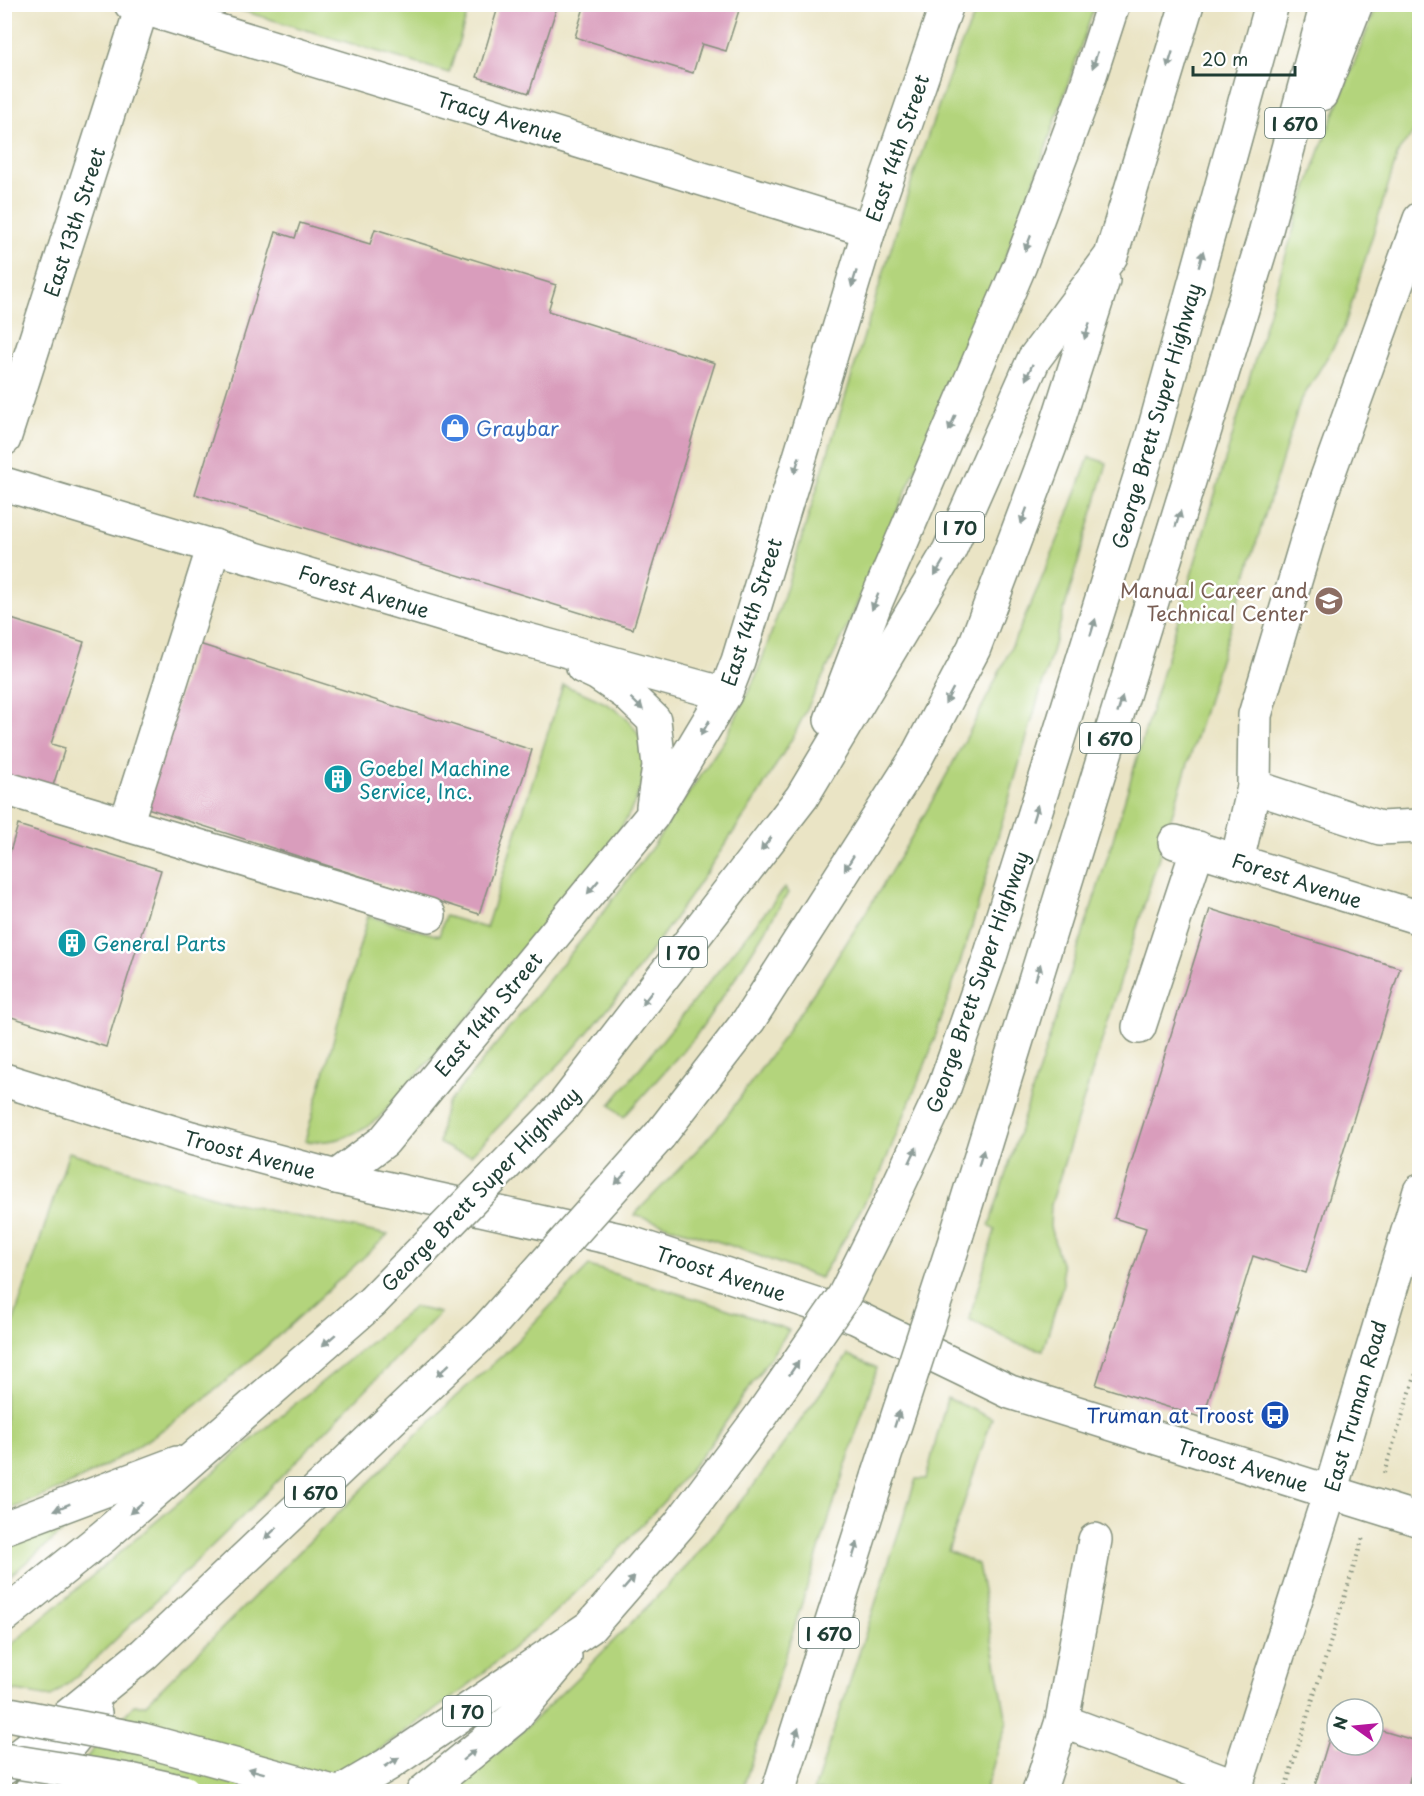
<svg xmlns="http://www.w3.org/2000/svg" width="1424" height="1796" font-family="'Playpen Sans',sans-serif">
<style>
.green{fill:#b3d47c;stroke:#698858;stroke-width:1.5}
.building{fill:#d99dbc}
.lines{fill:none;stroke-linecap:round;stroke-linejoin:round}
.minor-casing{stroke:#84907c;stroke-width:36}
.major-casing{stroke:#84907c;stroke-width:36}
.highway-casing{stroke:#84907c;stroke-width:36}
.path{stroke:#84907c;stroke-width:4;stroke-dasharray:1.5 4.5;stroke-linecap:butt}
.minor{stroke:#fff;stroke-width:33}
.major{stroke:#fff;stroke-width:33}
.highway{stroke:#fff;stroke-width:33}
.highway-bridge-casing{stroke:#84907c;stroke-width:36;stroke-linecap:butt}
.highway-bridge{stroke:#fff;stroke-width:33}
.oneway{fill:#8f9e9a}
.labels{text-anchor:middle;dominant-baseline:central;stroke-width:5;stroke-linejoin:round;paint-order:stroke}
.shield{fill:#fff;stroke:#627771;stroke-width:1.5}
.shield-label{font-size:18px;font-weight:bold;fill:#1f3d34}
.street-label{font-size:20px;fill:#1f3d34;stroke:#fff}
.shop-label{font-size:20px;fill:#366cbe;stroke:#fff;text-anchor:start}
.education-label{font-size:20px;fill:#785e54;stroke:#fff;text-anchor:end}
.culture-label{font-size:20px;fill:#0d838f;stroke:#fff;text-anchor:start}
.transit-label{font-size:20px;fill:#164399;stroke:#fff;text-anchor:end}
</style>
<rect width="100%" height="100%" fill="#fff"/>
<filter id="ink" filterUnits="userSpaceOnUse"><feTurbulence type="fractalNoise" baseFrequency=".0167" numOctaves="2"/><feDisplacementMap in="SourceGraphic" scale="12" xChannelSelector="R" yChannelSelector="G"/><feConvolveMatrix kernelMatrix="1 2 1 2 8 2 1 2 1" color-interpolation-filters="sRGB"/></filter>
<filter id="wash" filterUnits="userSpaceOnUse"><feTurbulence type="fractalNoise" baseFrequency=".008" numOctaves="4" result="noise"/><feDisplacementMap in="SourceGraphic" scale="24" xChannelSelector="R" yChannelSelector="G"/><feGaussianBlur stdDeviation="1.35" result="paint"/><feColorMatrix in="noise" values="0 0 0 0 0 0 0 0 0 0 0 0 0 0 0 0 0 1.4 0 .05"/><feComposite in="paint" operator="in"/></filter>
<g filter="url(#wash)">
<rect width="100%" height="100%" fill="#eae4c5"/>
<g class="green">
<polygon points="223,5 470,4 470,5 449,73"/>
<polygon points="979,5 1095,5 1040,165 996,283 845,632 793,737 755,800 691,895 624,989 571,1052 471,1155 454,1151 439,1143 442,1121 447,1104 589,931 653,846 725,739 757,674 782,602 912,180 957,54"/>
<polygon points="1377,5 1419,5 1419,126 1399,150 1343,331 1300,402 1051,1205 1050,1227 1062,1267 1063,1284 1043,1350 1018,1344 969,1319 995,1230 989,1226 1111,846 1298,214 1320,150"/>
<path d="M1089,457l18,6 -138,473 -40,119 -48,117 -35,64 -26,42 -91,-33 -95,-30c27,-28 56,-56 82,-86 11,-12 20,-26 30,-40 28,-37 54,-76 80,-115 107,-161 199,-334 263,-517z"/>
<path d="M563,685c31,12 70,25 80,61 8,27 -8,59 -22,82 -13,23 -33,44 -50,65 -60,79 -128,151 -193,226 -25,17 -42,25 -73,22l63,-225 71,20 6,-20 41,12z"/>
<polygon points="785,888 788,893 736,977 695,1037 624,1117 610,1105"/>
<path d="M69,1152l159,49 56,13 104,21c-92,83 -181,176 -291,235 -30,17 -61,29 -92,41v-164z"/>
<polygon points="589,1266 722,1307 789,1330 710,1445 665,1500 602,1568 545,1621 463,1690 363,1761 311,1791 55,1792 134,1705 145,1705 456,1396 504,1354"/>
<polygon points="414,1307 440,1313 249,1510 80,1674 51,1697 5,1689 5,1650 279,1417"/>
<polygon points="848,1355 877,1368 742,1791 449,1792 507,1746 580,1675 688,1565 754,1485"/>
<polygon points="947,1398 992,1418 948,1551 978,1564 1007,1722 985,1791 814,1791 916,1479 926,1479"/>
<polygon points="59,1529 66,1529 5,1580 5,1546"/>
</g>
<g id="blocks">
<g class="building">
<polygon points="499,4 558,4 529,93 477,77"/>
<polygon points="585,4 741,4 726,51 702,44 693,73 575,37"/>
<polygon points="300,223 370,244 375,229 556,285 548,311 715,363 633,629 195,494 276,232 295,238"/>
<polygon points="5,617 84,642 51,744 65,748 51,792 5,777"/>
<polygon points="196,643 532,750 479,914 144,807"/>
<polygon points="18,825 161,870 106,1047 5,1015 5,868"/>
<polygon points="1210,909 1400,968 1306,1273 1253,1256 1203,1418 1096,1385 1146,1228 1114,1218"/>
<polygon points="1336,1716 1337,1745 1373,1745 1373,1728 1420,1742 1409,1782 1420,1785 1420,1792 1313,1792"/>
</g>
</g>
</g>
<g filter="url(#ink)">
<use href="#blocks" fill-opacity="0" stroke="#84907c" stroke-width="1.5"/>
<g class="lines">
<g class="minor-casing">
<g id="minor">
<polyline points="131,4 869,230"/>
<polyline points="4,439 143,4"/>
<polyline points="4,484 513,636 725,694"/>
<polyline points="583,667 598,674 626,693 654,720 659,766 653,807"/>
<polyline points="1254,787 1380,828 1420,826"/>
<polyline points="4,788 429,915"/>
<polyline points="126,824 214,546"/>
<polyline points="1175,842 1420,918"/>
<polyline points="1237,861 1254,787 1255,715 1320,497 1420,219"/>
<polyline points="1139,1027 1198,848"/>
<polyline points="4,1080 191,1138 336,1177 621,1240 855,1317 1010,1392 1330,1492"/>
<polyline points="336,1177 384,1141 652,816 725,694 738,661 869,230 947,4"/>
<polyline points="1062,1721 1095,1540"/>
<polyline points="1039,1792 1062,1721 1236,1786"/>
</g>
</g>
<g class="major-casing">
<g id="major">
<polyline points="1330,1492 1420,1520"/>
<polyline points="1234,1792 1330,1492 1420,1191"/>
</g>
</g>
<g class="highway-casing">
<g id="highway">
<polyline points="1321,94 1356,4"/>
<polyline points="831,720 875,604 1020,265 1082,100 1113,4"/>
<polyline points="563,1106 802,797 949,551 1034,359 1111,256 1187,4"/>
<polyline points="660,1135 749,1020 915,760 974,648 1050,446 1103,280"/>
<polyline points="888,1208 944,1088 989,960 1150,445 1272,4"/>
<polyline points="957,1234 1263,241 1327,4"/>
<polyline points="4,1528 177,1463"/>
<polyline points="4,1616 104,1536 373,1301"/>
<polyline points="4,1768 144,1654 486,1330"/>
<polyline points="30,1792 95,1713"/>
<polyline points="341,1792 387,1765 590,1627 679,1525 761,1416"/>
<polyline points="423,1792 513,1719 565,1657"/>
<polyline points="778,1792 879,1474"/>
</g>
</g>
<g class="path">
<polyline points="1384,1473 1420,1361"/>
<polyline points="1284,1792 1363,1537"/>
</g>
<use href="#minor" class="minor"/>
<use href="#major" class="major"/>
<use href="#highway" class="highway"/>
<g class="highway-bridge-casing">
<g id="highway-bridge">
<polyline points="373,1301 563,1106"/>
<polyline points="486,1330 660,1135"/>
<polyline points="761,1416 844,1296 888,1208"/>
<polyline points="879,1474 957,1234"/>
<polyline points="4,1713 143,1740 333,1792"/>
<polyline points="4,1760 135,1781 184,1792"/>
</g>
</g>
<use href="#highway-bridge" class="highway-bridge"/>
</g>
<defs><path id="oneway-solid" d="M-6-.8H1V-3.2L6.5 0L1 3.2V.8H-6Z" transform="scale(1.5)"/></defs>
<g class="oneway">
<use href="#oneway-solid" transform="translate(1095 60) rotate(108)"/>
<use href="#oneway-solid" transform="translate(1170 60) rotate(107)"/>
<use href="#oneway-solid" transform="translate(1028 243) rotate(111)"/>
<use href="#oneway-solid" transform="translate(1201 259) rotate(-75)"/>
<use href="#oneway-solid" transform="translate(854 279) rotate(107)"/>
<use href="#oneway-solid" transform="translate(1087 331) rotate(108)"/>
<use href="#oneway-solid" transform="translate(1029 372) rotate(114)"/>
<use href="#oneway-solid" transform="translate(952 423) rotate(113)"/>
<use href="#oneway-solid" transform="translate(797 465) rotate(107)"/>
<use href="#oneway-solid" transform="translate(1024 516) rotate(110)"/>
<use href="#oneway-solid" transform="translate(1178 519) rotate(-73)"/>
<use href="#oneway-solid" transform="translate(939 568) rotate(121)"/>
<use href="#oneway-solid" transform="translate(875 602) rotate(112)"/>
<use href="#oneway-solid" transform="translate(1093 627) rotate(-73)"/>
<use href="#oneway-solid" transform="translate(949 696) rotate(118)"/>
<use href="#oneway-solid" transform="translate(637 704) rotate(44)"/>
<use href="#oneway-solid" transform="translate(1120 705) rotate(-73)"/>
<use href="#oneway-solid" transform="translate(705 728) rotate(120)"/>
<use href="#oneway-solid" transform="translate(1035 813) rotate(-73)"/>
<use href="#oneway-solid" transform="translate(766 844) rotate(128)"/>
<use href="#oneway-solid" transform="translate(849 863) rotate(122)"/>
<use href="#oneway-solid" transform="translate(593 887) rotate(130)"/>
<use href="#oneway-solid" transform="translate(1038 972) rotate(-73)"/>
<use href="#oneway-solid" transform="translate(647 998) rotate(128)"/>
<use href="#oneway-solid" transform="translate(913 1155) rotate(-65)"/>
<use href="#oneway-solid" transform="translate(981 1158) rotate(-73)"/>
<use href="#oneway-solid" transform="translate(621 1178) rotate(132)"/>
<use href="#oneway-solid" transform="translate(329 1340) rotate(139)"/>
<use href="#oneway-solid" transform="translate(794 1368) rotate(-56)"/>
<use href="#oneway-solid" transform="translate(443 1370) rotate(137)"/>
<use href="#oneway-solid" transform="translate(897 1419) rotate(-72)"/>
<use href="#oneway-solid" transform="translate(62 1507) rotate(158)"/>
<use href="#oneway-solid" transform="translate(136 1508) rotate(139)"/>
<use href="#oneway-solid" transform="translate(271 1533) rotate(137)"/>
<use href="#oneway-solid" transform="translate(855 1550) rotate(-72)"/>
<use href="#oneway-solid" transform="translate(629 1583) rotate(-49)"/>
<use href="#oneway-solid" transform="translate(796 1736) rotate(-72)"/>
<use href="#oneway-solid" transform="translate(469 1755) rotate(-39)"/>
<use href="#oneway-solid" transform="translate(392 1762) rotate(-33)"/>
<use href="#oneway-solid" transform="translate(256 1771) rotate(-165)"/>
</g>
</g>
<defs>
<g id="shop-disc" transform="scale(1.5)"><circle r="9.5" fill="#3f7fe0" stroke="#fff"/><path d="M-5-2.5h2.3a2.7 3.5 0 0 1 5.4 0H5L5.5 6h-11ZM-1.5-2.5h3a1.5 2.3 0 0 0-3 0Z" fill="#fff"/></g>
<g id="school-disc" transform="scale(1.5)"><circle r="9.5" fill="#8d6e63" stroke="#fff"/><path d="M0-5L7-2L0 1L-7-2ZM-4 1L0 2.5L4 1V4Q0 6-4 4Z" fill="#fff"/></g>
<g id="building-disc" transform="scale(1.5)"><circle r="9.5" fill="#0f9aa8" stroke="#fff"/><path d="M-4-6H4V6H1V3H-1V6H-4ZM-2.5-4.3h1.7v1.8h-1.7ZM.8-4.3h1.7v1.8H.8ZM-2.5-1h1.7V.8h-1.7ZM.8-1h1.7V.8H.8Z" fill="#fff"/></g>
<g id="bus-disc" transform="scale(1.5)"><circle r="9.5" fill="#1a4fb4" stroke="#fff"/><path d="M-5-6H5V4H4V6H2V4H-2V6H-4V4H-5ZM-3.5-4V0h7V-4ZM-3.5 1.2v1.5H-2V1.2ZM2 1.2v1.5H3.5V1.2Z" fill="#fff"/></g>
</defs>
<g fill-rule="evenodd">
<use href="#shop-disc" x="455" y="428"/>
<use href="#school-disc" x="1329" y="601"/>
<use href="#building-disc" x="338" y="779"/>
<use href="#building-disc" x="72" y="943"/>
<use href="#bus-disc" x="1275" y="1415"/>
</g>
<g class="labels">
<g class="shield">
<rect x="1265" y="108" width="60" height="30" rx="4.5"/>
<rect x="936" y="512" width="48" height="30" rx="4.5"/>
<rect x="1080" y="723" width="60" height="30" rx="4.5"/>
<rect x="659" y="937" width="48" height="30" rx="4.5"/>
<rect x="285" y="1477" width="60" height="30" rx="4.5"/>
<rect x="799" y="1618" width="60" height="30" rx="4.5"/>
<rect x="443" y="1696" width="48" height="30" rx="4.5"/>
</g>
<g class="shield-label">
<text x="1295" y="123">I 670</text>
<text x="960" y="527">I 70</text>
<text x="1110" y="738">I 670</text>
<text x="683" y="952">I 70</text>
<text x="315" y="1492">I 670</text>
<text x="829" y="1633">I 670</text>
<text x="467" y="1711">I 70</text>
</g>
<g class="street-label">
<text transform="translate(500 117) rotate(17)">Tracy Avenue</text>
<text transform="translate(897 148) rotate(-71)">East 14th Street</text>
<text transform="translate(74 222) rotate(-72)">East 13th Street</text>
<text transform="translate(1156 416) rotate(-74)">George Brett Super Highway</text>
<text transform="translate(364 591) rotate(17)">Forest Avenue</text>
<text transform="translate(751 612) rotate(-72)">East 14th Street</text>
<text transform="translate(1297 880) rotate(18)">Forest Avenue</text>
<text transform="translate(977 982) rotate(-71)">George Brett Super Highway</text>
<text transform="translate(488 1014) rotate(-50)">East 14th Street</text>
<text transform="translate(250 1154) rotate(15)">Troost Avenue</text>
<text transform="translate(480 1189) rotate(-46)">George Brett Super Highway</text>
<text transform="translate(721 1273) rotate(18)">Troost Avenue</text>
<text transform="translate(1355 1406) rotate(-74)">East Truman Road</text>
<text transform="translate(1243 1465) rotate(17)">Troost Avenue</text>
</g>
<g class="shop-label">
<text x="476" y="428">Graybar</text>
</g>
<g class="education-label">
<text x="1308" y="590">Manual Career and<tspan x="1308" dy="23">Technical Center</tspan></text>
</g>
<g class="culture-label">
<text x="359" y="768">Goebel Machine<tspan x="359" dy="23">Service, Inc.</tspan></text>
<text x="93" y="943">General Parts</text>
</g>
<g class="transit-label">
<text x="1254" y="1415">Truman at Troost</text>
</g>
</g>
<rect width="1424" height="1796" fill="none" stroke="#fff" stroke-width="24"/>
<g transform="translate(1355 1727) rotate(285)"><circle r="28" fill="#ffffff" stroke="#a5b1ae" stroke-width="1.5"/>
<path d="M0-4.5L10 22L0 15L-10 22Z" fill="#b5179e"/>
<text y="-9" font-size="16" font-weight="bold" text-anchor="middle" fill="#1f3d34">N</text>
</g>
<path d="M1193 66v9h102v-9" fill="none" stroke="#1f3d34" stroke-width="3"/>
<text x="1202" y="66" font-size="18" fill="#1f3d34" stroke="#ffffff" stroke-width="4.5" paint-order="stroke">20 m</text>
</svg>
